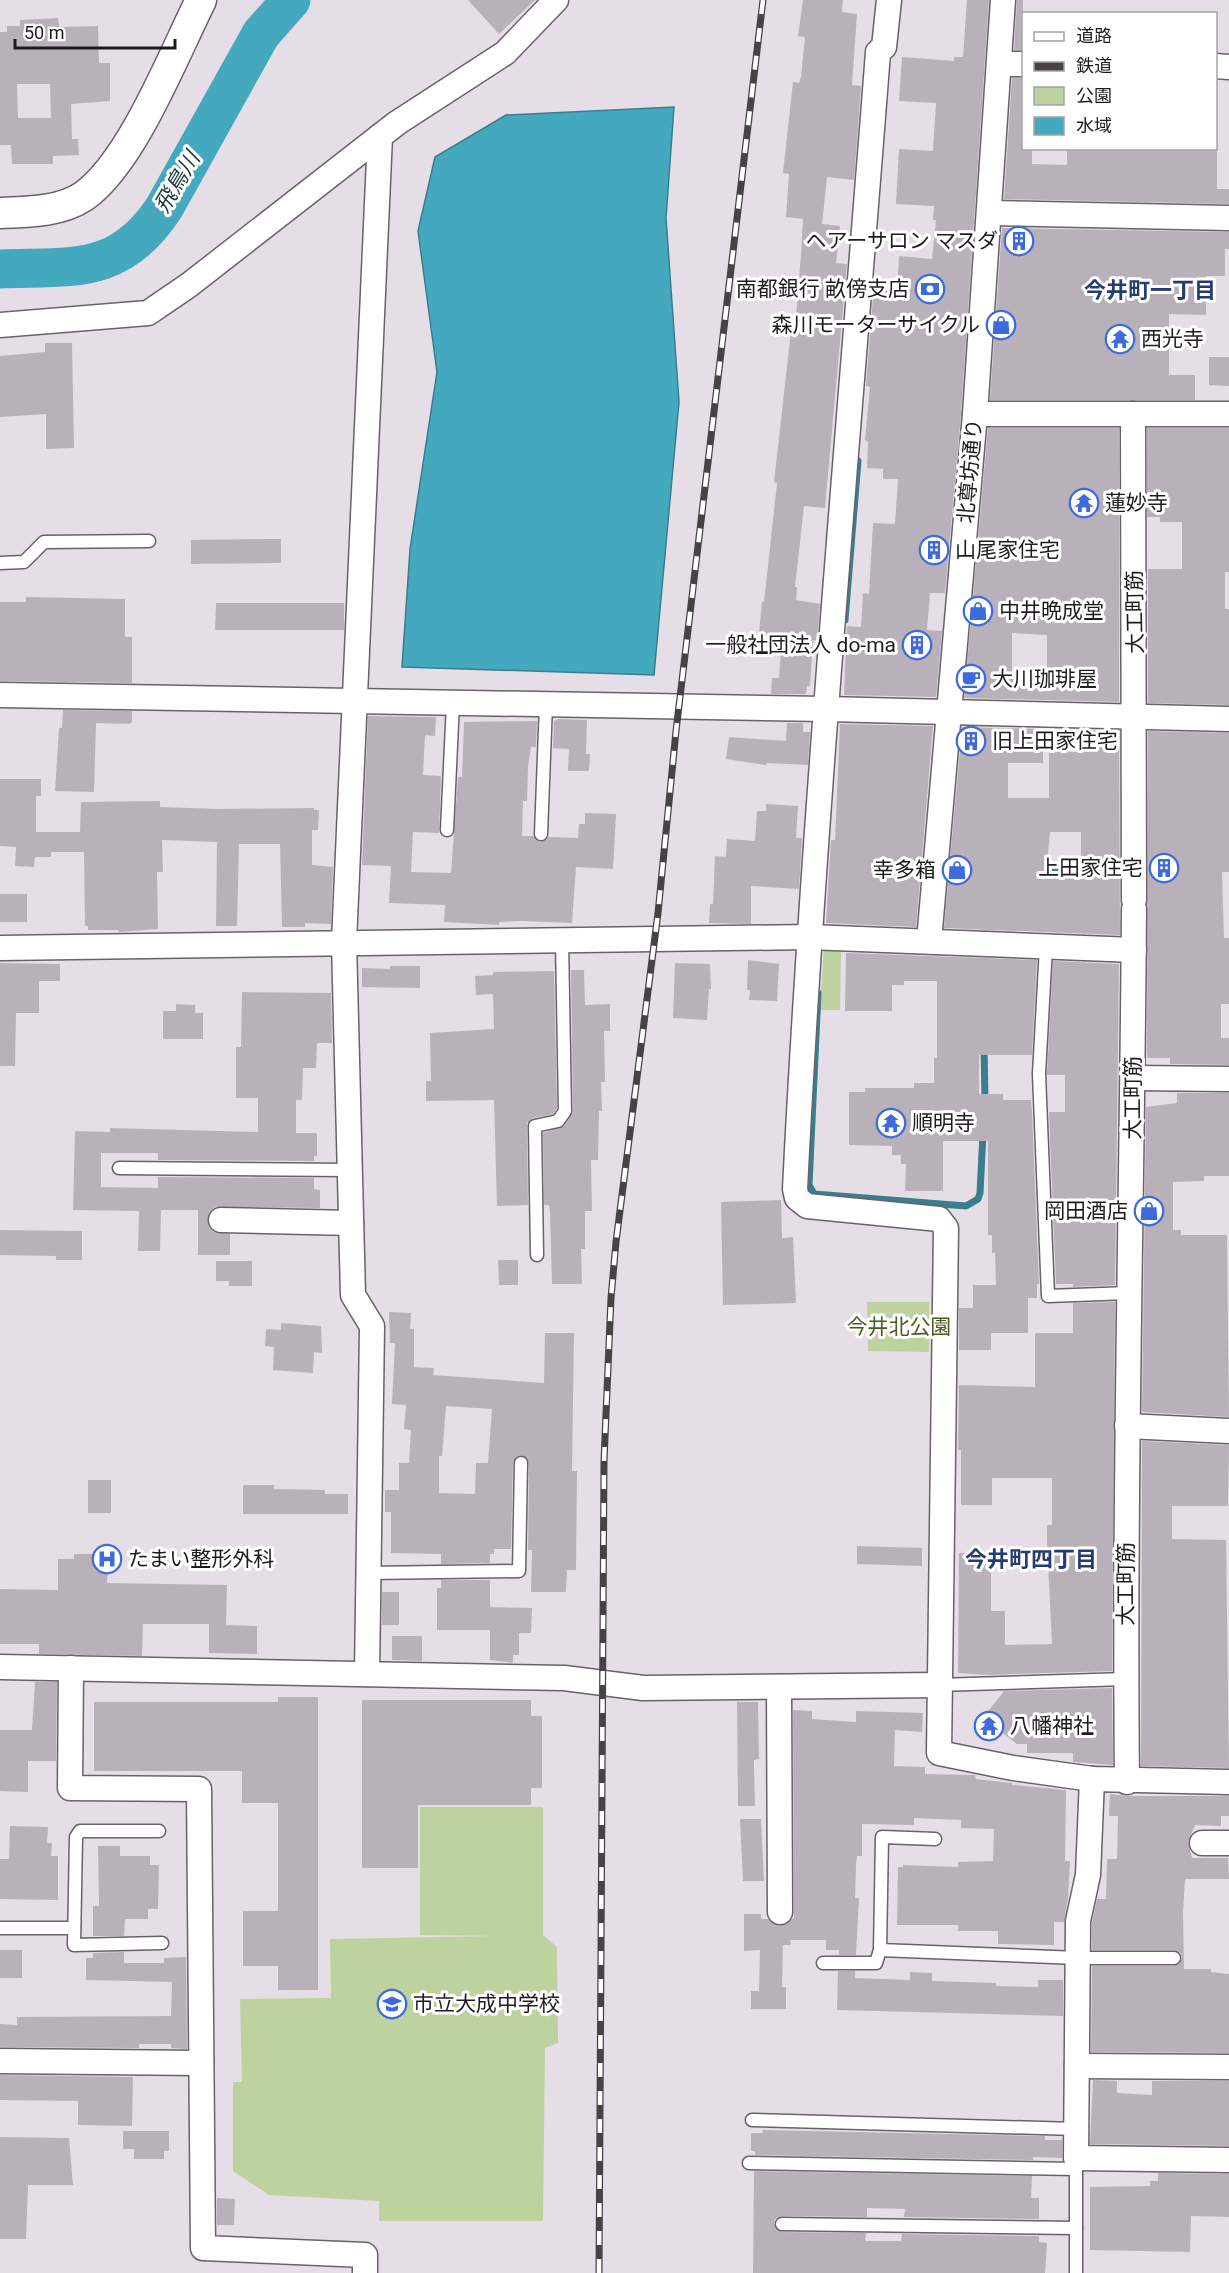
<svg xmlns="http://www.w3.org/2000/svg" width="1229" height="2273" font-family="Roboto,'Noto Sans JP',sans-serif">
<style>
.green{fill:#bdd29e}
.water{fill:#44a8be;stroke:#397e8e;stroke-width:1.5}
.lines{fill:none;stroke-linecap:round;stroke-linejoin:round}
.stream{stroke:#397e8e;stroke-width:7}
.river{stroke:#44a8be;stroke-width:39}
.building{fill:#b9b1ba;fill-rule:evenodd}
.service-casing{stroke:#69626a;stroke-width:15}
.minor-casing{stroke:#69626a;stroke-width:27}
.tertiary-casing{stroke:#69626a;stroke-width:33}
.service{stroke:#fff;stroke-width:12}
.minor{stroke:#fff;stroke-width:24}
.tertiary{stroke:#fff;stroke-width:30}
.rail-casing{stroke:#464246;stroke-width:7}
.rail{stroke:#fff;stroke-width:4.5;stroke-dasharray:14;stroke-linecap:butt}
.labels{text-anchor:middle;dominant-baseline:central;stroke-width:6;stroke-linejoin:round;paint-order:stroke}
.poi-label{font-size:21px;fill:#1e1b1e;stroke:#fff;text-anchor:start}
.street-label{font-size:21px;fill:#1e1b1e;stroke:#fff}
.park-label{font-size:21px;fill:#485d20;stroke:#fff}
.water-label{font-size:22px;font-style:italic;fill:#21383e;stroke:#fff}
.neighbourhood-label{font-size:22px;font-weight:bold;fill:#243c73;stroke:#fff}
</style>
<rect width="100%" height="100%" fill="#e6dee7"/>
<g class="green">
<polygon points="824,947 841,947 840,1010 820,1010"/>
<polygon points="867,1302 929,1302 929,1352 868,1351"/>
<polygon points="420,1807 543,1807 543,1935 557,1947 558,2043 545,2048 543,2221 379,2221 379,2201 269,2195 233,2171 233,2082 242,2082 240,1999 331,1998 330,1939 497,1936 420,1935"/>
</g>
<polygon class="water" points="674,107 666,218 679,402 654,675 402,667 410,549 437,372 418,231 435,157 506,115"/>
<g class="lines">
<g class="stream">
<polyline points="845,620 858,461"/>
<polyline points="1039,870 1061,872 1061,884"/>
<polyline points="818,993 809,1185 814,1194 966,1206 978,1199 980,1193 983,1133"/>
<polyline points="984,1046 985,1101"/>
</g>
<path class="river" d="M0,269c73,-3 119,7 164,-61l97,-174 30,-34"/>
</g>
<g class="building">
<polygon points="468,0 535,0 499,34"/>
<polygon points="803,0 843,0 842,12 857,14 852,85 861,86 854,180 827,177 822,224 840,226 836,263 847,264 825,508 804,506 795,587 797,587 796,600 820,604 817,641 813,640 810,686 807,686 806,694 771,694 772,678 779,678 782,638 759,633 762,602 764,602 777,483 774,482 791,331 795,331 801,254 803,219 786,217 789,174 783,173 793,82 799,83 801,77 805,37 798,36"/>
<polygon points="967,0 989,0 961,413 945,593 930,593 927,630 942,631 936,697 844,695 847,626 861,627 863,593 869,594 873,523 895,524 898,479 883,479 883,469 867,468 868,441 865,440 870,387 866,386 873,296 883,297 883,290 897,291 899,256 932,259 936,220 933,220 934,206 896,204 899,149 933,151 936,103 899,101 902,57 954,61 954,57 963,57"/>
<polygon points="1017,0 1023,0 1023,50 1014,50"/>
<path d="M58,18l1,8 4,1 35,-1 1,37h11v38l-39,3 1,35h6l1,16 -26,1v8h-41l-1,-19h-11v-113h7v-6h13v-6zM17,84h33l1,34h-33z"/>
<polygon points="1012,78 1023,78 1023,148 1032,148 1032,164 1067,165 1067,148 1217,148 1217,189 1229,189 1229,204 1004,199"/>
<polygon points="1002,228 1229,232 1229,249 1225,249 1225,276 1206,276 1206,315 1169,314 1169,375 1195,375 1195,400 990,400"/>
<polygon points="45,343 72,343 74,448 46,449 46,414 0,417 0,356 45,352"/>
<polygon points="1209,357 1229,357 1229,386 1209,385"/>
<path d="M988,428h131v274l-155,-4zM1012,633l35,2v38h-35z"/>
<polygon points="1147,428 1229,428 1229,572 1225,572 1225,609 1229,609 1229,705 1148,703 1148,569 1182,569 1182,522 1160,522 1160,517 1147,517"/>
<polygon points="264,539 281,539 281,563 191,564 191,540"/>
<polygon points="26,597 125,599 125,637 132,637 132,683 0,681 0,602 26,602"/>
<polygon points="216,603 344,603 344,630 215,630"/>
<polygon points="63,710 132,711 132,722 129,724 96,723 94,792 55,791 59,728 62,728"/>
<polygon points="368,716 436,717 435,736 425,735 423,775 441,776 439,833 413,832 411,872 451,873 458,777 462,777 464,722 537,721 536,747 531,747 528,766 527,801 523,801 522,836 533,836 540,842 549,837 578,838 579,824 585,824 585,813 616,814 613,869 576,867 572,923 522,921 499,922 499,925 444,922 445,905 389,903 391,866 362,865"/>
<polygon points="558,719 587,720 586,754 590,754 589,771 568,771 569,749 553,748 554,721"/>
<polygon points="787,723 803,723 803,732 810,732 808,765 767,763 766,765 726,759 729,737 786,741"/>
<polygon points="840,724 933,726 916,927 826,923 831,840 835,840"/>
<path d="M962,727l81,2v34h-35v35h41v-46h32v-22l38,1 1,204 -176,-7zM1050,832h31v43h-35z"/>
<polygon points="1148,731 1229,733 1229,872 1222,872 1224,938 1229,938 1229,1004 1221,1004 1221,1038 1229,1038 1229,1065 1170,1064 1170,1058 1147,1058"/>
<polygon points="0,779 41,779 41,796 36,796 36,832 80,832 81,802 160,801 160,807 220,809 314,808 314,810 319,810 318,830 312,830 312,865 333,867 331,924 305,923 305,927 282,927 280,844 239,844 237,926 216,926 217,842 162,840 163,872 157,872 158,929 119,932 118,930 88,930 88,926 85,926 84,852 51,852 51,857 35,857 34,867 15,866 16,847 0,846"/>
<polygon points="766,804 798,806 796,838 802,838 799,889 751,886 751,924 709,923 710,904 713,904 715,856 726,857 727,839 755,841 757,811 766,811"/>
<rect x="0" y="894" width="27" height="28"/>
<polygon points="846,953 1037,960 1032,1055 979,1055 979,1094 1003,1094 1003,1100 1031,1100 1032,1112 1039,1284 1037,1284 1037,1298 1028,1298 1028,1333 991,1333 991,1350 959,1350 959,1308 973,1308 973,1285 996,1285 995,1253 992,1253 992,1235 988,1235 988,1141 943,1141 943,1191 905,1191 906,1164 901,1164 901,1155 892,1155 892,1146 849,1145 849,1092 865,1092 865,1088 914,1088 914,1083 934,1083 934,1058 937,1058 937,981 904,981 904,985 892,985 892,1011 845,1011"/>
<polygon points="748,960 779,964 777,1001 749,1000 750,990 747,990"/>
<polygon points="1053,961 1119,964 1115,1285 1073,1287 1073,1284 1056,1284 1049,1112 1065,1112 1065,1075 1047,1075"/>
<polygon points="0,963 60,964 60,981 39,981 39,1013 16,1013 15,1066 0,1066"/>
<polygon points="675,963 710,964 711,989 709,989 707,1020 673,1018"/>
<polygon points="390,966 420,966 420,988 362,987 362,968 390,969"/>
<polygon points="571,970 584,970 585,1005 610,1004 610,1031 604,1031 605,1082 601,1082 602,1111 599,1111 598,1160 591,1160 592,1211 585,1211 585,1249 581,1249 582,1284 552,1284 550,1212 549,1205 544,1205 543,1133 564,1126 573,1112"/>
<polygon points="554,971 557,1108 553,1114 533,1118 527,1123 528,1205 497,1206 494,1100 426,1101 426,1081 431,1081 430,1033 494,1029 493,994 476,995 475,976 493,975 493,972"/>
<polygon points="242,992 331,993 332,1043 317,1043 316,1068 303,1068 302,1100 296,1100 296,1133 317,1133 317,1156 314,1156 314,1161 158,1160 158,1153 101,1153 101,1187 158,1188 158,1177 314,1178 314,1189 320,1190 320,1208 215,1207 209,1213 208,1226 214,1232 230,1234 230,1255 198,1255 198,1210 161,1210 160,1251 138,1251 139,1211 73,1210 75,1131 110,1132 110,1128 258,1132 258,1098 236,1098 236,1047 241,1047"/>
<polygon points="176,1004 195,1005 195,1013 203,1013 203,1039 163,1039 163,1011 176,1011"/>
<polygon points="1177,1093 1229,1093 1229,1176 1204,1176 1204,1181 1173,1182 1173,1230 1181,1230 1181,1235 1227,1235 1229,1417 1142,1412 1146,1107 1177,1103"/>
<polygon points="781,1200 782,1238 793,1237 796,1303 723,1305 721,1202"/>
<polygon points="0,1230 82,1231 82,1260 56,1260 56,1256 0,1255"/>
<polygon points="498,1260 518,1260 518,1285 499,1285"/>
<polygon points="216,1261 252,1261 252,1286 229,1286 229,1281 216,1281"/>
<polygon points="1115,1302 1112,1671 989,1675 958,1673 959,1553 991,1553 991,1611 1005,1611 1005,1645 1052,1644 1047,1541 1047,1525 1052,1525 1052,1478 992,1478 992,1505 961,1505 961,1450 958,1450 959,1385 1035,1387 1035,1333 1073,1333 1073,1303"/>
<path d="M389,1312l22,1 -1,16h4v38l20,1 -1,7 111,8 1,-50h29l-2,138h5l-1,99h-9l-1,22h-35l1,-42h-4l1,-87 -7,-8 -5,1 -4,7 -2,86h-17v5h-4v9l-49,1v-10l-50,-1v-41h-6v-22h14v-27h10l2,-33 -7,-1 2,-24 -14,-1 3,-61h-5zM446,1406l46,3 -4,54h-12l-1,31 -36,-1v-37h3z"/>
<polygon points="281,1323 321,1326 322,1353 314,1352 313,1373 273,1370 274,1347 265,1346 266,1329 281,1330"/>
<polygon points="1142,1441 1229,1445 1228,1506 1172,1506 1172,1539 1226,1540 1229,1768 1141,1766"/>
<rect x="88" y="1480" width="23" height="33"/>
<polygon points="243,1485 274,1485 274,1489 325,1490 325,1494 348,1494 348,1514 243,1514"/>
<polygon points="857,1546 922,1548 922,1566 857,1564"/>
<polygon points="74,1554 108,1554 107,1583 227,1585 226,1625 257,1626 257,1654 209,1653 209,1624 143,1624 142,1656 39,1654 39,1644 0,1644 0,1589 58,1590 58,1559 74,1559"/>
<polygon points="441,1580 490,1580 490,1607 532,1608 531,1633 519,1633 519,1655 513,1655 513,1663 490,1660 490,1630 437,1630 437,1588 441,1588"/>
<rect x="382" y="1592" width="17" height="33"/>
<polygon points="392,1636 422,1636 422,1661 392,1660"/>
<polygon points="35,1682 57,1682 56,1761 28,1761 28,1792 0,1791 0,1730 32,1730"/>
<polygon points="1112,1688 1113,1765 1073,1762 1073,1753 1027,1753 1027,1744 1017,1744 983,1718 1004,1691"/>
<polygon points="278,1697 318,1697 318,1990 278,1990 278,1966 243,1966 243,1911 278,1911 278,1803 242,1803 242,1771 94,1771 94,1702 278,1702"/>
<polygon points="362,1700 531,1700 531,1716 542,1716 542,1788 531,1788 531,1805 418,1805 418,1868 362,1868"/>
<polygon points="737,1702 758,1702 759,1759 754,1760 754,1767 755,1806 738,1806"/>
<polygon points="793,1710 812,1711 812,1719 856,1722 856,1711 923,1713 922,1732 895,1730 894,1766 925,1767 925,1774 975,1775 976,1779 1012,1783 1012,1785 1066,1790 1065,1861 1070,1861 1068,1898 1064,1922 1054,1922 1054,1945 998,1944 998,1931 958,1931 958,1925 897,1925 898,1867 903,1867 903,1865 958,1867 958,1862 993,1861 994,1829 961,1828 961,1820 914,1818 914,1825 862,1824 862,1856 857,1856 856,1866 855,1898 859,1898 856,1955 839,1955 839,1950 826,1950 826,1940 790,1940 791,1945 783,1945 782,1987 786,1987 786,2009 751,2009 751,1991 759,1991 760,1950 744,1951 744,1914 761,1914 761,1919 768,1919 779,1926 794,1918"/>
<polygon points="1110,1794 1126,1796 1229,1796 1229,1816 1221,1816 1221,1826 1195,1825 1188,1842 1192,1858 1228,1858 1229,1879 1185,1879 1183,1913 1184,1969 1211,1969 1211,1972 1229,1974 1229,2053 1091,2052 1092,1966 1174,1966 1182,1959 1181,1953 1174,1950 1092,1950 1092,1923 1097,1899 1106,1899 1107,1859 1117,1859 1118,1816 1109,1816"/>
<polygon points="740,1819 761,1819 764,1881 743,1881"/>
<polygon points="10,1826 48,1827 47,1843 52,1843 51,1856 58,1856 58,1900 0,1899 0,1859 9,1859"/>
<polygon points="98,1846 120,1846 120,1856 150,1856 150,1865 159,1865 158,1909 148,1909 148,1919 125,1919 124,1936 93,1936 93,1906 99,1906"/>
<rect x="0" y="1950" width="22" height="28"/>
<polygon points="124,1952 124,1963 164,1963 164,1958 186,1957 187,2049 171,2048 171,2044 139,2044 139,2048 133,2048 0,2047 0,2024 17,2025 17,2017 171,2016 172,1982 86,1980 86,1958 93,1958 93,1953"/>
<polygon points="838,1971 855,1971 855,1978 910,1980 910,1972 932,1973 932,1981 996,1983 996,1986 1038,1987 1038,1980 1063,1980 1063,2016 837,2010"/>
<polygon points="0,2075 133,2077 132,2126 78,2125 78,2101 0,2100"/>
<polygon points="1093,2080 1117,2081 1117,2093 1152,2095 1152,2081 1229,2081 1229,2146 1090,2144"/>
<polygon points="763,2130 1045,2136 1045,2140 1062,2140 1062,2158 1033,2157 1033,2160 755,2155 755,2151 751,2151 751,2133 762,2133"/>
<polygon points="123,2131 169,2131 169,2151 164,2151 164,2159 134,2159 134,2149 123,2149"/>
<polygon points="0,2137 69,2138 73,2185 28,2185 26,2239 0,2239"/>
<polygon points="754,2171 1032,2176 1031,2198 1039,2198 1039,2219 904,2217 905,2209 867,2208 867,2217 782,2216 775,2219 774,2224 782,2232 866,2233 865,2241 901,2241 902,2234 1039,2236 1039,2242 1047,2243 1045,2273 753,2273"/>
<polygon points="1158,2173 1229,2174 1229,2217 1191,2216 1190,2252 1090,2250 1090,2187 1150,2186 1150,2181 1158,2181"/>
<polygon points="217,2198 235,2199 234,2225 217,2225"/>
</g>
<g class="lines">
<g class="service-casing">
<g id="service">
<polyline points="0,563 24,562 44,542 149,541"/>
<polyline points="447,830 453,703"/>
<polyline points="541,834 546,704"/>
<polyline points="1046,947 1039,1074 1048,1296 1129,1293"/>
<polyline points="119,1168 350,1170"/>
<polyline points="537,1255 535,1126 558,1121 565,1111 562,940"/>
<polyline points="369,1573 519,1571 521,1463"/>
<polyline points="939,1685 1126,1679"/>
<polyline points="159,1831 80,1831 76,1837 74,1945 162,1943"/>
<polyline points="935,1839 882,1837 880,1950 1078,1958 1174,1958"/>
<polyline points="0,1928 74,1928"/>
<polyline points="823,1963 876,1963 880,1950"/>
<polyline points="752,2120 1076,2129"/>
<polyline points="749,2163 1076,2169"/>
<polyline points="1076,2163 1076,2273"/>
<polyline points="782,2224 1076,2228"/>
</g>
</g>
<g class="minor-casing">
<g id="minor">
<path d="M889,0l-5,47 -6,5c-29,379 -64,758 -83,1137l2,9 10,8 132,13 7,9 -7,525 74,15 79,11 137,3"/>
<polyline points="1000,64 1024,64"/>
<polyline points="1216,66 1229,67"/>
<polyline points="990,213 1229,218"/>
<polyline points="0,325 148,313 189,285 397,123 505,53 556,0"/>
<polyline points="975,414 1229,414"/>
<polyline points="1133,414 1134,900"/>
<polyline points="0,695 826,709 1229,719"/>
<polyline points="929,941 975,414 1003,0"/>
<polyline points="0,948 809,937 1134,950"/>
<polyline points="1133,1078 1229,1079"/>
<polyline points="221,1220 351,1223"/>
<polyline points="1127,1426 1229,1431"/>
<polyline points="0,1667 564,1678 643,1688 939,1685"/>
<polyline points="71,1668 70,1788 199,1789 203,2248 365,2255 365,2273"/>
<polyline points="367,1674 372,1326 353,1295 344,942 380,136"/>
<polyline points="779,1687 780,1912"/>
<polyline points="1092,1779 1088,1875 1078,1921 1076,2158 1229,2160"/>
<path d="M1127,1782c-3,-292 5,-582 7,-873"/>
<polyline points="1202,1843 1229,1843"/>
<polyline points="0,2061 201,2063"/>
<polyline points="1077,2066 1229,2067"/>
</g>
</g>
<g class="tertiary-casing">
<path id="tertiary" d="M0,213c27,-1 61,-1 84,-17 48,-34 90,-142 117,-196"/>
</g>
<use href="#service" class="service"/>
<use href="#minor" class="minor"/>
<use href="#tertiary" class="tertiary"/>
<g class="rail-casing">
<polyline id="rail" points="599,2273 604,1461 611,1298 616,1242 658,913 676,731 763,0"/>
</g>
<use href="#rail" class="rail"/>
</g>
<defs>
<g id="building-ring" transform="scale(1.5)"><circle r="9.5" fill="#fff" stroke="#3d6bdb" stroke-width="1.5"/><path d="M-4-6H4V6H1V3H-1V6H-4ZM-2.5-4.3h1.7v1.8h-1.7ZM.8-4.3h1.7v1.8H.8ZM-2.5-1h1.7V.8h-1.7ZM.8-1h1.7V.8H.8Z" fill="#3d6bdb"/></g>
<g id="bank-ring" transform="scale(1.5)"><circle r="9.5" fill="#fff" stroke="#3d6bdb" stroke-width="1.5"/><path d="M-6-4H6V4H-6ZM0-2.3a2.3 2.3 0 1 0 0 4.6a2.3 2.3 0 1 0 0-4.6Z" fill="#3d6bdb"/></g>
<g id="shop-ring" transform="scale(1.5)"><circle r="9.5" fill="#fff" stroke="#3d6bdb" stroke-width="1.5"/><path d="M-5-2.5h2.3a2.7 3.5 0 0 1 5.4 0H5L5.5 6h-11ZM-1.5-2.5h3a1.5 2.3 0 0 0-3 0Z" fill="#3d6bdb"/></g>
<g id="temple-ring" transform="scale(1.5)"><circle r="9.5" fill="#fff" stroke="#3d6bdb" stroke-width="1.5"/><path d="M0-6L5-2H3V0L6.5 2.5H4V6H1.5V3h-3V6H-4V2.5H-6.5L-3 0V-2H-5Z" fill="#3d6bdb"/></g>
<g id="cafe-ring" transform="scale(1.5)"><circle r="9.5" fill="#fff" stroke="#3d6bdb" stroke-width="1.5"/><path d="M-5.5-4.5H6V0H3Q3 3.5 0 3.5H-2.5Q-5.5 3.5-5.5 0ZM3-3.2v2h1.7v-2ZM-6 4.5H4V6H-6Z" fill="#3d6bdb"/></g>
<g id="hospital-ring" transform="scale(1.5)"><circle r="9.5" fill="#fff" stroke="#3d6bdb" stroke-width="1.5"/><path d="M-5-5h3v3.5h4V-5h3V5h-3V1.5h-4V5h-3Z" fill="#3d6bdb"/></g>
<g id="school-ring" transform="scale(1.5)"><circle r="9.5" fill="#fff" stroke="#3d6bdb" stroke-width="1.5"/><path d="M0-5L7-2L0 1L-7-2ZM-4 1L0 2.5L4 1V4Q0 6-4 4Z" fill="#3d6bdb"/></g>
</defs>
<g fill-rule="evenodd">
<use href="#building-ring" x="1019" y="241"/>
<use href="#bank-ring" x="930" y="289"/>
<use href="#shop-ring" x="1001" y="325"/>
<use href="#temple-ring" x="1120" y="339"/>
<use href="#temple-ring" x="1084" y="503"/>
<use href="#building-ring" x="934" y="550"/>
<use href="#shop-ring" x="978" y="611"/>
<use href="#building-ring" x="917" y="645"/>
<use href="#cafe-ring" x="971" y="679"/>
<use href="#building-ring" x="971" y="741"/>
<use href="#building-ring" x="1164" y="868"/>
<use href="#shop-ring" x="957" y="870"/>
<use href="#temple-ring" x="891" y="1123"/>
<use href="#shop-ring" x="1149" y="1211"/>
<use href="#hospital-ring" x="107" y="1559"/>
<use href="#temple-ring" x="989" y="1726"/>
<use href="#school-ring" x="392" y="2004"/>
</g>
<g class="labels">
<g class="poi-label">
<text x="998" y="241" text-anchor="end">ヘアーサロン マスダ</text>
<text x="909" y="289" text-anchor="end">南都銀行 畝傍支店</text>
<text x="980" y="325" text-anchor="end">森川モーターサイクル</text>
<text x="1141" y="339">西光寺</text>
<text x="1105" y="503">蓮妙寺</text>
<text x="955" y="550">山尾家住宅</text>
<text x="999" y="611">中井晩成堂</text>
<text x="896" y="645" text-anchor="end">一般社団法人 do-ma</text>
<text x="992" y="679">大川珈琲屋</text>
<text x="992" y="741">旧上田家住宅</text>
<text x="1143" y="868" text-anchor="end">上田家住宅</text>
<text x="936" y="870" text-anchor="end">幸多箱</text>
<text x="912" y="1123">順明寺</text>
<text x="1128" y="1211" text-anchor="end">岡田酒店</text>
<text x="128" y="1559">たまい整形外科</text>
<text x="1010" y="1726">八幡神社</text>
<text x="413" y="2004">市立大成中学校</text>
</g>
<g class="street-label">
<text transform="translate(970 471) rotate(-85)">北尊坊通り</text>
<text transform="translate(1135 612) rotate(-91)">大工町筋</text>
<text transform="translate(1133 1098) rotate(-90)">大工町筋</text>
<text transform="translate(1126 1584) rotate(-90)">大工町筋</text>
</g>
<g class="park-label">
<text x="899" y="1327">今井北公園</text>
</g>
<g class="water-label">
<text transform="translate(177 182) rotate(-59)">飛鳥川</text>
</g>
<g class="neighbourhood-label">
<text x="1150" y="290">今井町一丁目</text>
<text x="1031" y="1559">今井町四丁目</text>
</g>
</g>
<rect x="1022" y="12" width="195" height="138" fill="#ffffff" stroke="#a5a4a5" stroke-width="1.5"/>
<rect x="1034" y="32" width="30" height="9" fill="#ffffff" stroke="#a5a4a5" stroke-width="1.5"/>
<text x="1076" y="42" font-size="18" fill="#1e1b1e">道路</text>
<rect x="1034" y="62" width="30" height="9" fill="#464246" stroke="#a5a4a5" stroke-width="1.5"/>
<text x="1076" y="72" font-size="18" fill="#1e1b1e">鉄道</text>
<rect x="1034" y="87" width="30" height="18" fill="#bdd29e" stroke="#a5a4a5" stroke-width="1.5"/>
<text x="1076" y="102" font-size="18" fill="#1e1b1e">公園</text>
<rect x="1034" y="117" width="30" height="18" fill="#44a8be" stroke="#a5a4a5" stroke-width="1.5"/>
<text x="1076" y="132" font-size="18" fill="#1e1b1e">水域</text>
<path d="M15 39v9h160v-9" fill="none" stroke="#1e1b1e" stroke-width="3"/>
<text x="24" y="39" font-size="18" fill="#1e1b1e" stroke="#ffffff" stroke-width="4.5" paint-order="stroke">50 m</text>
</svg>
